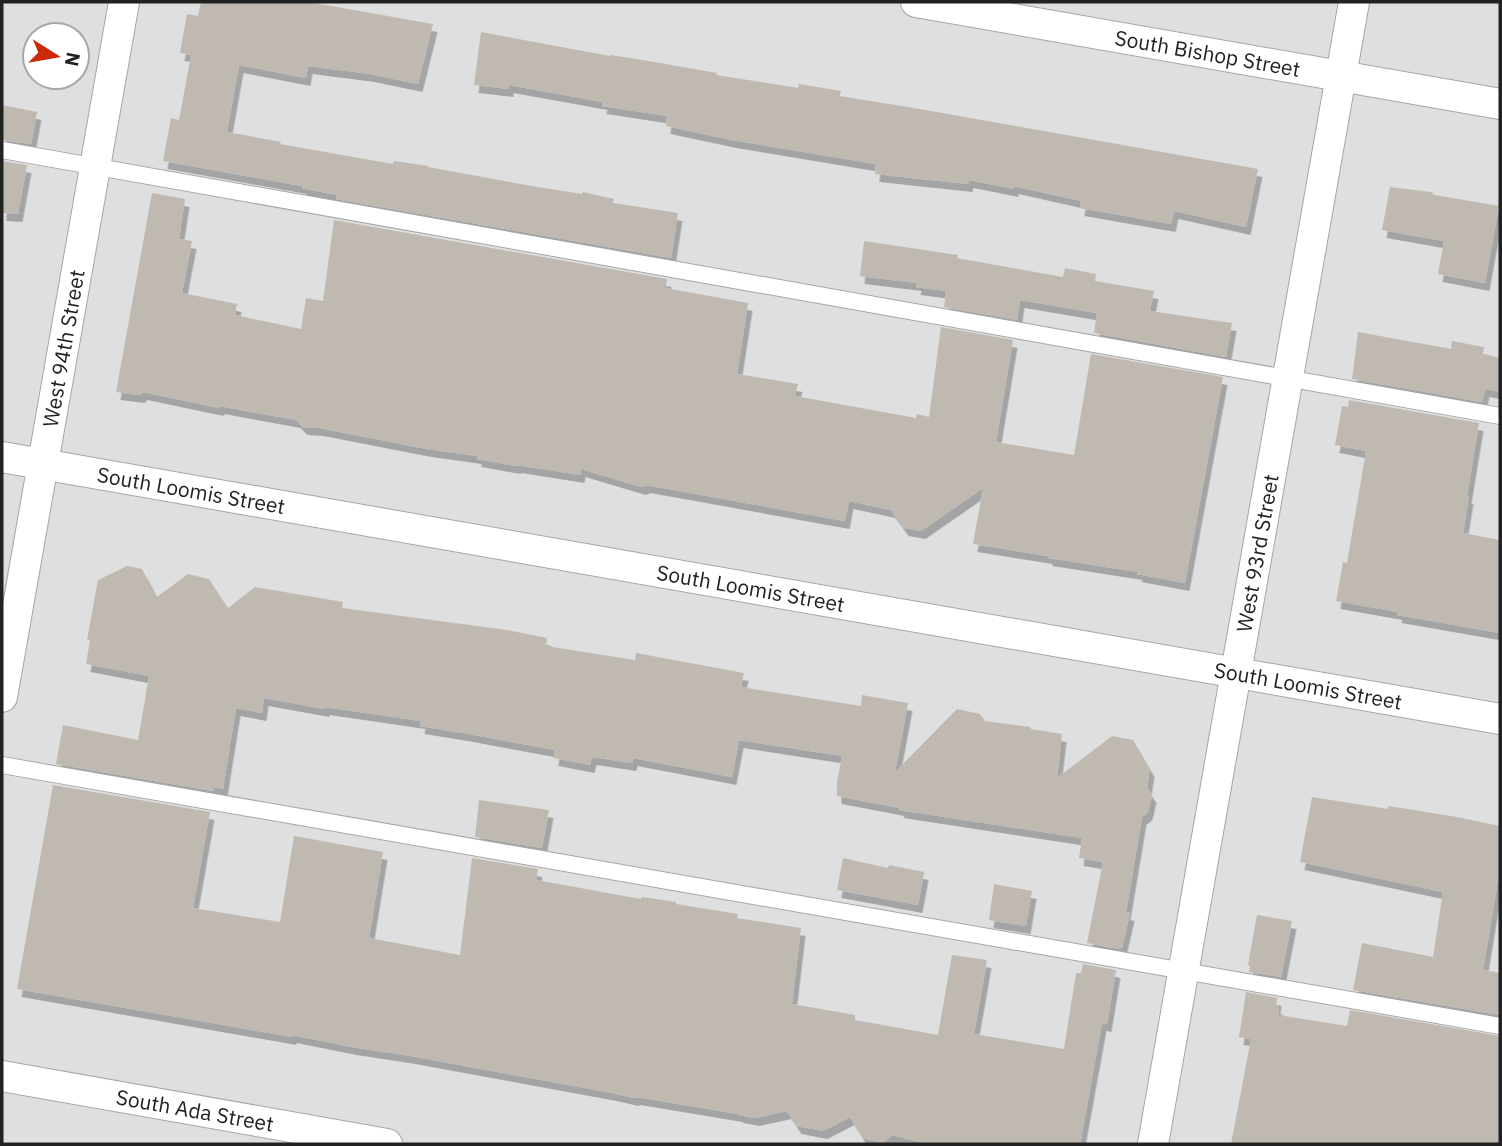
<svg xmlns="http://www.w3.org/2000/svg" width="1502" height="1146" font-family="'IBM Plex Sans',sans-serif">
<style>
.residential{fill:#e0dfdf;fill-rule:evenodd}
.building{fill:#bfb9b2;filter:url(#shadow)}
.lines{fill:none;stroke-linecap:round;stroke-linejoin:round}
.lane-casing{stroke:#a6a6a6;stroke-width:18}
.street-casing{stroke:#a6a6a6;stroke-width:32}
.lane{stroke:#fff;stroke-width:16}
.street{stroke:#fff;stroke-width:30}
.labels{text-anchor:middle;dominant-baseline:central;stroke-width:7;stroke-linejoin:round;paint-order:stroke}
.street-label{font-size:21px;fill:#222;stroke:#fff}
</style>
<defs>
<filter id="shadow"><feDropShadow dx="4.5" dy="8" stdDeviation="0" flood-color="#0004"/></filter>
</defs>
<rect width="100%" height="100%" fill="#f2f0e9"/>
<path class="residential" d="M2,2h1498v1142h-1498zM35,35h42v42h-42z"/>
<g class="building">
<polygon points="201,2 309,2 433,24 418,84 370,74 308,66 306,78 239,65 227,132 281,142 280,144 393,164 394,161 428,166 428,167 526,185 582,194 583,192 614,199 613,203 678,213 671,258 336,199 337,195 302,188 302,186 163,161 171,118 179,120 191,55 180,53 187,14 198,16"/>
<polygon points="481,32 610,56 610,55 637,59 717,73 716,75 798,88 799,84 841,91 840,96 920,109 1258,169 1246,227 1174,211 1171,224 1080,208 1081,201 1014,186 1014,189 969,180 968,184 875,174 876,164 732,140 666,126 667,116 602,106 603,102 509,85 509,89 474,85"/>
<polygon points="2,105 37,112 31,144 2,140"/>
<polygon points="2,161 27,165 18,214 2,213"/>
<polygon points="1390,187 1431,192 1435,195 1499,206 1485,283 1438,274 1444,241 1382,230"/>
<polygon points="152,193 185,199 179,239 192,241 182,293 237,304 235,315 301,329 306,298 323,301 334,220 667,279 666,288 748,303 737,374 798,384 795,396 916,418 917,414 929,417 941,327 1013,340 996,442 1074,455 1091,354 1223,377 1185,583 1137,574 1138,572 1048,558 1048,556 973,544 983,488 921,531 904,528 891,510 849,501 845,521 646,485 641,487 581,469 580,475 517,465 516,466 477,459 477,456 427,449 319,428 303,427 296,420 220,406 219,408 143,392 140,395 116,392"/>
<polygon points="864,241 958,255 957,258 1063,277 1065,268 1096,274 1095,281 1154,291 1150,311 1232,323 1226,357 1094,333 1097,313 1020,300 1017,320 944,307 946,291 916,287 917,283 860,276"/>
<polygon points="1358,332 1451,349 1452,341 1484,347 1483,354 1500,358 1500,392 1485,389 1482,402 1352,379"/>
<polygon points="1349,400 1479,423 1467,496 1469,496 1463,533 1500,540 1500,633 1397,615 1398,612 1336,601 1343,562 1347,563 1366,451 1335,445 1342,406 1348,407"/>
<polygon points="127,566 142,569 157,597 188,574 209,579 228,608 255,587 343,602 342,608 507,630 547,638 546,646 635,660 636,653 744,673 741,687 861,706 862,695 908,703 895,772 957,709 980,714 985,721 1030,727 1031,729 1062,734 1057,778 1112,736 1133,740 1150,769 1147,788 1152,795 1148,812 1142,817 1126,912 1130,913 1122,948 1120,947 1120,949 1087,943 1103,862 1079,858 1082,838 899,810 900,808 837,796 837,782 842,756 739,740 732,777 633,758 632,763 592,757 590,765 554,758 555,750 469,734 420,726 421,721 325,707 325,709 264,698 262,713 236,708 223,789 214,787 213,791 56,764 63,725 138,740 149,676 86,664 90,640 87,640 98,580"/>
<polygon points="53,785 210,812 193,908 280,922 294,836 383,852 369,938 460,955 472,858 538,869 536,880 641,899 642,897 676,902 676,904 738,914 737,918 801,928 792,1004 855,1015 855,1020 938,1035 952,955 987,960 974,1034 1064,1049 1076,973 1081,973 1083,964 1116,970 1107,1024 1102,1023 1080,1144 922,1144 920,1142 892,1135 883,1143 863,1138 850,1117 823,1131 797,1126 787,1111 755,1118 739,1115 738,1114 636,1097 634,1098 612,1093 411,1056 352,1047 292,1035 292,1037 17,989"/>
<polygon points="1312,797 1388,809 1389,806 1457,817 1500,826 1500,868 1483,970 1500,973 1500,1015 1353,990 1362,943 1433,957 1443,892 1300,862"/>
<polygon points="479,800 549,810 542,848 475,837"/>
<polygon points="843,858 888,868 889,865 924,872 918,905 837,890"/>
<polygon points="994,884 1032,891 1026,926 989,920"/>
<polygon points="1257,915 1292,921 1281,977 1249,972 1250,966 1248,965"/>
<polygon points="1246,992 1277,998 1276,1006 1279,1007 1278,1015 1347,1026 1350,1010 1500,1036 1500,1144 1231,1144 1251,1039 1239,1037"/>
</g>
<g class="lines">
<g class="lane-casing">
<g id="lane">
<polyline points="2,150 1500,416"/>
<polyline points="2,765 1500,1026"/>
</g>
</g>
<g class="street-casing">
<g id="street">
<path id="s1" d="M916,2l584,102"/>
<path id="s2" d="M2,457l1498,262"/>
<path id="s3" d="M2,697l122,-695"/>
<path id="s4" d="M2,1076l385,68"/>
<path id="s5" d="M1153,1144l201,-1142"/>
</g>
</g>
<use href="#lane" class="lane"/>
<use href="#street" class="street"/>
</g>
<g class="labels">
<g class="street-label">
<text stroke="none"><textPath href="#s1" startOffset="296">South Bishop Street</textPath></text>
<text stroke="none"><textPath href="#s3" startOffset="354">West 94th Street</textPath></text>
<text stroke="none"><textPath href="#s2" startOffset="192">South Loomis Street</textPath></text>
<text stroke="none"><textPath href="#s5" startOffset="600">West 93rd Street</textPath></text>
<text stroke="none"><textPath href="#s2" startOffset="760">South Loomis Street</textPath></text>
<text stroke="none"><textPath href="#s2" startOffset="1326">South Loomis Street</textPath></text>
<text stroke="none"><textPath href="#s4" startOffset="196">South Ada Street</textPath></text>
</g>
</g>
<rect width="1502" height="1146" fill="none" stroke="#222222" stroke-width="7"/>
<g transform="translate(56 56) rotate(101)"><circle r="33" fill="#ffffff" stroke="#a7a7a7" stroke-width="2"/>
<path d="M0-5L12 26L0 18L-12 26Z" fill="#cb2809"/>
<text y="-10" font-size="19" font-weight="bold" text-anchor="middle" fill="#222222">N</text>
</g>
</svg>
